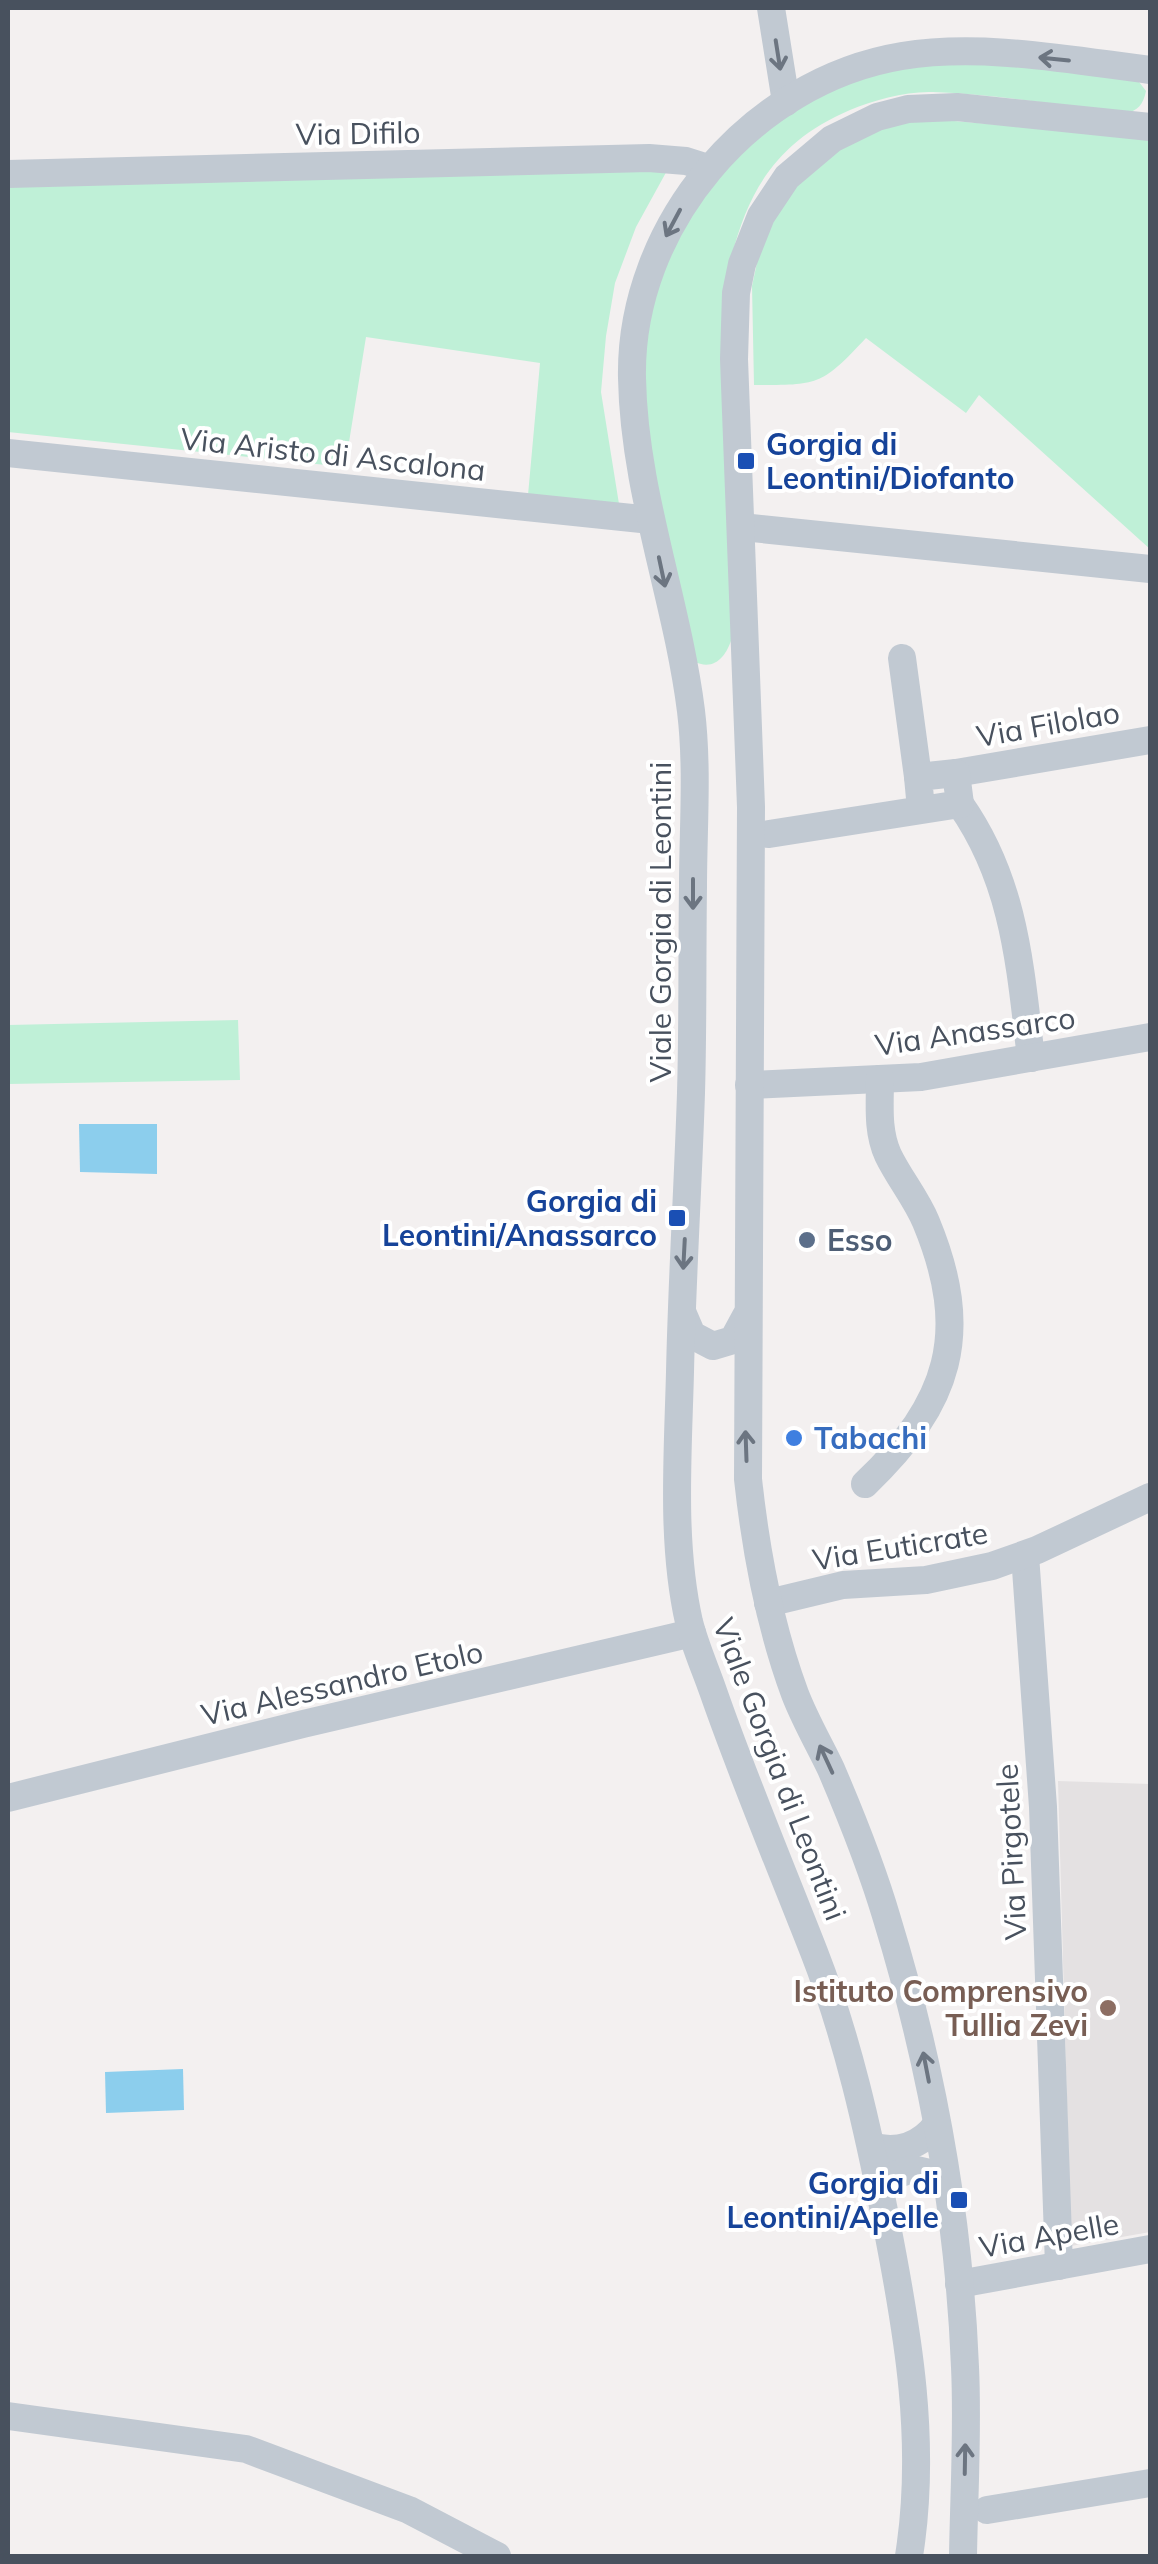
<svg xmlns="http://www.w3.org/2000/svg" width="1158" height="2564" font-family="Mulish,sans-serif">
<style>
.education{fill:#e4e1e2}
.green{fill:#bff0d7}
.water{fill:#8cceed}
.lines{fill:none;stroke-linecap:round;stroke-linejoin:round}
.minor{stroke:#c1c9d2;stroke-width:28}
.oneway{stroke:#6c7581}
.transit-dot{fill:#1a4fb4;stroke:#fff;stroke-width:4}
.service-dot{fill:#5c6f8a;stroke:#fff;stroke-width:4}
.shop-dot{fill:#3f7fe0;stroke:#fff;stroke-width:4}
.education-dot{fill:#8d6e63;stroke:#fff;stroke-width:4}
.labels{text-anchor:middle;dominant-baseline:central;stroke-width:8;stroke-linejoin:round;paint-order:stroke}
.street-label{font-size:30px;fill:#48515e;stroke:#fff}
.transit-label{font-size:30px;font-weight:bold;fill:#164399;stroke:#fff;text-anchor:end}
.service-label{font-size:30px;font-weight:bold;fill:#4e5e75;stroke:#fff;text-anchor:start}
.shop-label{font-size:30px;font-weight:bold;fill:#366cbe;stroke:#fff;text-anchor:start}
.education-label{font-size:30px;font-weight:bold;fill:#785e54;stroke:#fff;text-anchor:end}
</style>
<rect width="100%" height="100%" fill="#f3f0f0"/>
<polygon class="education" points="1058,1781 1150,1784 1150,2232 1071,2246"/>
<g class="green">
<path d="M980,61l156,17 10,13c-3,14 -8,20 -21,22 -64,-7 -129,-19 -192,-21 -27,-1 -59,8 -83,18 -87,37 -111,100 -127,187l9,341c-6,19 -18,34 -39,23l-38,-159 -17,-150 38,-125 79,-99 107,-57z"/>
<path d="M908,117l242,21v411l-171,-154 -13,18 -100,-75c-45,48 -47,47 -112,47l-2,-99 10,-47 17,-36 61,-60z"/>
<polygon points="669,167 636,227 615,283 606,336 601,392 619,504 528,495 540,363 366,337 345,467 8,432 8,178"/>
<polygon points="238,1020 240,1080 8,1084 8,1025"/>
</g>
<g class="water">
<polygon points="79,1124 157,1124 157,1174 80,1172"/>
<polygon points="183,2069 184,2110 106,2113 105,2072"/>
</g>
<g class="lines">
<g class="minor">
<polyline points="771,8 786,102"/>
<polyline points="8,174 649,158 686,161 708,168"/>
<polyline points="8,453 651,520"/>
<polyline points="742,527 1150,569"/>
<polyline points="902,658 918,777"/>
<polyline points="956,773 1150,740"/>
<path d="M960,804c55,78 60,162 71,254"/>
<polyline points="769,834 960,804 956,773 918,777 921,809"/>
<polyline points="749,1085 921,1077 1150,1037"/>
<polyline points="683,1314 692,1335 713,1346 733,1340 746,1316"/>
<path d="M865,1484c85,-81 107,-151 61,-262 -10,-24 -27,-44 -38,-67 -11,-24 -8,-51 -8,-76"/>
<polyline points="1025,1555 1043,1807 1059,2266"/>
<polyline points="768,1603 843,1585 926,1580 992,1566 1037,1550 1150,1497"/>
<polyline points="8,1798 303,1724 692,1633"/>
<path d="M871,2146c26,8 50,0 66,-22"/>
<polyline points="878,2181 912,2169 946,2177"/>
<polyline points="959,2284 1150,2249"/>
<polyline points="8,2416 246,2449 409,2510 497,2556"/>
<polyline points="987,2510 1150,2483"/>
<path d="M909,2556c18,-113 -1,-223 -23,-335 -18,-91 -38,-182 -72,-269 -34,-87 -70,-172 -101,-261 -8,-23 -18,-45 -24,-69 -18,-80 -11,-168 -9,-250 2,-93 8,-186 11,-279 2,-68 1,-137 2,-206 0,-58 5,-118 -2,-176 -14,-112 -57,-219 -59,-333 -3,-152 119,-297 270,-322 80,-13 168,4 248,14"/>
<path d="M963,2556c1,-63 5,-126 2,-189 -6,-152 -34,-304 -78,-448 -15,-51 -35,-101 -56,-150 -12,-25 -26,-49 -36,-75 -26,-70 -39,-141 -47,-215l3,-672 -17,-448 2,-66 6,-29 19,-48 26,-39 45,-38 45,-22 31,-8 49,-2 193,20"/>
</g>
</g>
<defs><path id="oneway-shaft" d="M-6 0H5M1.5-3L5.5 0L1.5 3" fill="none" stroke-width="1.6" stroke-linecap="round" stroke-linejoin="round" transform="scale(2.5)"/></defs>
<g class="oneway">
<use href="#oneway-shaft" transform="translate(778 55) rotate(81)"/>
<use href="#oneway-shaft" transform="translate(1054 59) rotate(-174)"/>
<use href="#oneway-shaft" transform="translate(673 223) rotate(118)"/>
<use href="#oneway-shaft" transform="translate(662 572) rotate(78)"/>
<use href="#oneway-shaft" transform="translate(693 894) rotate(90)"/>
<use href="#oneway-shaft" transform="translate(684 1254) rotate(93)"/>
<use href="#oneway-shaft" transform="translate(746 1446) rotate(-92)"/>
<use href="#oneway-shaft" transform="translate(826 1759) rotate(-115)"/>
<use href="#oneway-shaft" transform="translate(926 2067) rotate(-101)"/>
<use href="#oneway-shaft" transform="translate(965 2459) rotate(-89)"/>
</g>
<g class="transit-dot">
<rect x="736" y="451" width="20" height="20" rx="5"/>
<rect x="667" y="1208" width="20" height="20" rx="5"/>
<rect x="949" y="2190" width="20" height="20" rx="5"/>
</g>
<circle class="service-dot" cx="807" cy="1240" r="10"/>
<circle class="shop-dot" cx="794" cy="1438" r="10"/>
<circle class="education-dot" cx="1108" cy="2008" r="10"/>
<g class="labels">
<g class="street-label">
<text transform="translate(358 133) rotate(-1)">Via Difilo</text>
<text transform="translate(333 454) rotate(6)">Via Aristo di Ascalona</text>
<text transform="translate(1048 724) rotate(-10)">Via Filolao</text>
<text transform="translate(660 922) rotate(-90)">Viale Gorgia di Leontini</text>
<text transform="translate(975 1031) rotate(-8)">Via Anassarco</text>
<text transform="translate(900 1546) rotate(-9)">Via Euticrate</text>
<text transform="translate(342 1683) rotate(-13)">Via Alessandro Etolo</text>
<text transform="translate(780 1769) rotate(69)">Viale Gorgia di Leontini</text>
<text transform="translate(1011 1852) rotate(-93)">Via Pirgotele</text>
<text transform="translate(1049 2235) rotate(-10)">Via Apelle</text>
</g>
<g class="transit-label">
<text x="766" y="444" text-anchor="start">Gorgia di<tspan x="766" dy="34">Leontini/Diofanto</tspan></text>
<text x="657" y="1201">Gorgia di<tspan x="657" dy="34">Leontini/Anassarco</tspan></text>
<text x="939" y="2183">Gorgia di<tspan x="939" dy="34">Leontini/Apelle</tspan></text>
</g>
<g class="service-label">
<text x="827" y="1240">Esso</text>
</g>
<g class="shop-label">
<text x="814" y="1438">Tabachi</text>
</g>
<g class="education-label">
<text x="1088" y="1991">Istituto Comprensivo<tspan x="1088" dy="34">Tullia Zevi</tspan></text>
</g>
</g>
<rect width="1158" height="2564" fill="none" stroke="#48515e" stroke-width="20"/>
</svg>
